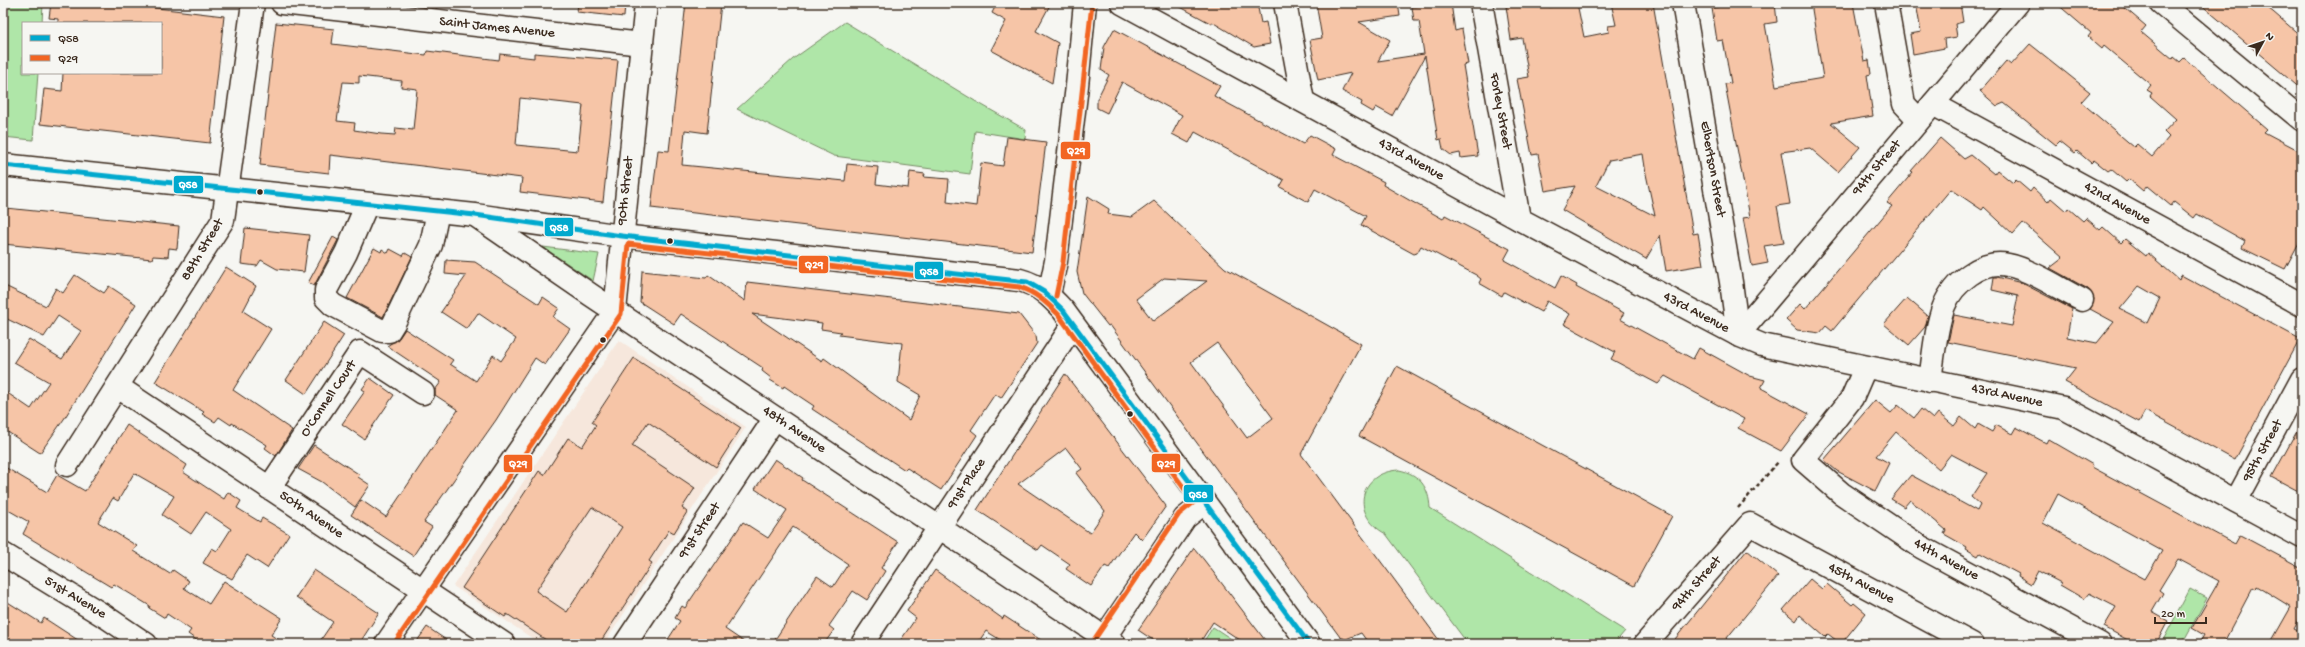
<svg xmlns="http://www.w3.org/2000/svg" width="2305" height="647" font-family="'Gochi Hand',sans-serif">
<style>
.built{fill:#f6e7dc}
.green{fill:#afe6a8;stroke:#758863}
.building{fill:#f6c5a7;stroke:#3b2a1e;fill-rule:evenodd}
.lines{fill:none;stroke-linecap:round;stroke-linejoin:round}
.minor-casing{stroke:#3b2a1e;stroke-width:25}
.path{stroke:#3b2a1e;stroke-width:2.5;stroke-dasharray:4 3;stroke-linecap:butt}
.minor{stroke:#f6f6f2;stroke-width:22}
.bus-1-casing{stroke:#f6f6f2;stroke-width:8}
.bus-2-casing{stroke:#f6f6f2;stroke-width:8}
.bus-1{stroke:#00a9ce;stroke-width:5}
.bus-2{stroke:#f26522;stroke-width:5}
.bus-dot{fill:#3b2a1e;stroke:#f6f6f2;stroke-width:1.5}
.labels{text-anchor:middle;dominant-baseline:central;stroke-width:4;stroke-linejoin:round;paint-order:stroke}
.street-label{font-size:14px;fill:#3b2a1e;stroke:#f6f6f2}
.line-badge{stroke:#f6f6f2;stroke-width:1.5}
.badge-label{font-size:11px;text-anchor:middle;font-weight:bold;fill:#fff}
</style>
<rect width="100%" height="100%" fill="#f6f6f2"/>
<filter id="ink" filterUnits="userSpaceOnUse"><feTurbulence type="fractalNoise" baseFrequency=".025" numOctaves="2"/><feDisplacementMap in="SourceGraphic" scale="8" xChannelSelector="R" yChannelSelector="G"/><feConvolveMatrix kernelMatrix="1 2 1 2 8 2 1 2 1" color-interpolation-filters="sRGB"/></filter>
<g filter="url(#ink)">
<polygon class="built" points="619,340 746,427 604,644 541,644 453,586"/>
<g class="green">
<polygon points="3,3 43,3 42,23 23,23 23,73 38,73 33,140 3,137"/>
<polygon points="845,22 975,101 1026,130 1025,139 975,131 970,174 834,156 737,109 793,59"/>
<polygon points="543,247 599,254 593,281"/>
<path d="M1399,470c21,4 30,18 31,38l195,123 -11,13h-146l-82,-110c-36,-19 -28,-62 13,-64z"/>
<polygon points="2190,589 2207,598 2182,644 2161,644"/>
<polygon points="1213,627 1239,644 1202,644"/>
</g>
<g class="building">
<polygon points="51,3 115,3 224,16 210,143 40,124 44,89 62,91 63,73 161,73 161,23 58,23 58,19 49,18"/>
<polygon points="578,3 625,3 624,17 577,12"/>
<polygon points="686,3 721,3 707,133 685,130 682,165 845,181 847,164 878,167 876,184 908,188 910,172 925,174 924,177 949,179 947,202 976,206 981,163 1003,166 1007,137 1046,142 1032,252 651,208 658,150 669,151"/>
<polygon points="997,3 1051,3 1036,31 1058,43 1052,83 991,50 1006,21 992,13"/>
<polygon points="1173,3 1257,3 1261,23 1266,22 1270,44 1254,47 1212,22 1212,24"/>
<polygon points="1316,3 1398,3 1400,16 1359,22 1390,40 1378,61 1424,54 1419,21 1414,21 1412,7 1431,3 1451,3 1455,31 1462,29 1468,64 1463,65 1478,156 1461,158 1460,153 1451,155 1443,149 1441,139 1438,140 1425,56 1392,116 1376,107 1373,112 1361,105 1362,102 1342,91 1351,73 1318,80 1310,40 1322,38"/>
<path d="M1523,3h26v4l28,-4 7,34 25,-5 -1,-6 8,-1 -5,-22h42l40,231 5,-1 5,32 -37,6 -6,-36 -14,24 -84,-49 13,-24 -30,5 -7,-37 -6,1 -15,-76 12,-2 -7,-39 -11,2 -5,-34zM1643,154l3,20 9,42 -59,-30 13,-26z"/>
<polygon points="1718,3 1775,3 1777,22 1765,24 1776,86 1823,78 1811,3 1853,3 1864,61 1869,60 1871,74 1867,75 1873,116 1831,123 1860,147 1838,172 1810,148 1781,152 1790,204 1777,206 1784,243 1764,246 1768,263 1752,266 1743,218 1750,217 1725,84 1731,83 1723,40 1717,41 1712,8 1718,7"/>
<polygon points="1916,3 1960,3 1963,22 1955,24 1957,37 1944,39 1945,48 1913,54 1910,34 1921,32"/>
<polygon points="2056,3 2119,3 2146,26 2141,32 2173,59 2174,57 2180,62 2184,58 2267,129 2264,132 2302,152 2302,237 2285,269 2242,248 2245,241 2197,214 2194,218 2174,202 2171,206 2147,186 2143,191 2129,179 2126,182 2111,169 2108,171 2094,160 2091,163 2077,151 2075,153 2060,141 2056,145 2004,103 1997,106 1980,91 2006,61 2011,65 2030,44 2090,92 2081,102 2134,147 2137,144 2152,157 2169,137 2164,132 2176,119 2150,96 2152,93 2147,90 2151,85 2104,46 2102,49 2088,37 2091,33"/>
<polygon points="2199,3 2261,3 2273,12 2302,37 2302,90"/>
<path d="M276,23l58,6 -2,15 94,11 1,-4 72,9 1,-6 34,4v-5l84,7 -15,142 -83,-10 2,-14 -192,-23 -1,18 -69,-8zM359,76l43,5 -1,6 16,2 -4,41 -17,-2 -1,7 -14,-1 -27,-4 1,-7 -18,-2 6,-39 16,1zM520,98l63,7 -5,46 -62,-6z"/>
<polygon points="1114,29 1220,86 1214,96 1303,144 1310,135 1336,149 1333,155 1384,182 1383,185 1409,200 1443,219 1445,215 1510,249 1504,260 1555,288 1561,276 1577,285 1576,287 1624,313 1620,319 1693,359 1699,348 1750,376 1765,380 1761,388 1809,414 1781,451 1738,428 1744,419 1692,391 1665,376 1658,384 1611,359 1615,352 1564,324 1570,314 1547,301 1541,312 1504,292 1502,296 1479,283 1481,279 1476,275 1421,246 1417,253 1414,254 1361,225 1366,216 1315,189 1308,202 1280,187 1284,180 1195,132 1189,143 1172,134 1182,115 1122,82 1107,113 1097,108 1097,99 1109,75 1101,70 1104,47"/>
<path d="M1940,138l24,21 7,-4 23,19 3,-4 16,13 3,-3 14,12 3,-4 15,14 3,-4 15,13 2,-3 15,13 3,-3 14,12 3,-3 18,16 4,-4 21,17 2,-3 31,27 2,-5 119,64 -65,121 -90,-49 -6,11 -74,-40 11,-14 -128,-26 6,-27 58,11 6,-30 -26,-6 2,-13h3l25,6 50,26 -5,28 30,6 17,-21 -24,-13 4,-10 -6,-10 -38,-21 13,-10 -40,-35 -10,11 -29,-27 -2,3 -31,-21 -119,142 -6,-5 -6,7 -23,-3 -11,-10 14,-16 5,5 87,-103 -5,-3 26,-31 -2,-1zM2139,286l21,12 -12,25 -28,-14z"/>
<path d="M1088,196l21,13 -1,5 24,3 22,-16 71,67 136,76 -60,110 141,190h-73l-8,-11 -15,6 -6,-2 -230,-312 -2,1 -26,-33 -5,-21zM1164,278l43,3 -54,40 -17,-22zM1217,343l56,75 -26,20 -56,-76z"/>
<polygon points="6,208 179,226 177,249 169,248 168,257 153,256 152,259 3,244"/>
<polygon points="245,228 309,235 304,272 277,269 261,260 257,266 241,264"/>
<polygon points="333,237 338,240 314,286 308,283"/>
<polygon points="374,248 381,252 382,249 388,253 390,249 403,256 405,253 412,257 383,317 347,298"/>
<polygon points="446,260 475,262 539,304 543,297 559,308 553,317 570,329 545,365 535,358 496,420 424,522 432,527 413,556 351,515 361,500 386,517 458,410 435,395 435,390 441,382 387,346 399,338 405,329 453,360 450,364 476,381 493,355 501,361 516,339 478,313 467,329 441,312 466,276 445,274"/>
<polygon points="226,267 256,286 243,311 271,329 233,390 292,430 276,456 265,448 267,445 232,423 231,425 219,417 215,422 202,414 204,412 155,382"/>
<path d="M642,271l64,7 2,-3 37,26 2,-19 272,32 17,22 1,7 -36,55 -6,-4 -24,36 6,5 -36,55 -34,-22 -2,2 -93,-61 2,-3 -30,-20 -1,2 -13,-8 1,-2 -9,-7 1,-3 -82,-54 -7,10 -34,-22zM752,314l70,9 -1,6 20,3 -2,3 63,8 -4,39 22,13 -11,25 -85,-62 -2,3z"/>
<polygon points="75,275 104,293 109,286 136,304 64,419 40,453 3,429 3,390 31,409 49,382 14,362 29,339 62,359 81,331 58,316 44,337 3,317 3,285 46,306 56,288 63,293"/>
<polygon points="1907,298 1928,316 1925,327 1909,345 1884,324"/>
<polygon points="324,322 344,335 306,394 286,380"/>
<path d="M634,358l107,70 -25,39 -68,-45 -16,24 63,42 -13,20 5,4 -13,21 -5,-3 -20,31 3,2 -53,81h-47l-45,-30 -2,3 -43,-29 77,-117 5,4 24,-37 14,9 14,-22 -4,-3zM592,507l30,20 -55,85 -31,-21z"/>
<polygon points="1397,366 1672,516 1634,586 1359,436"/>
<path d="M1065,374l101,132 -24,34 -8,-8 -25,36 -4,-2 -14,20 -25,-17 4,-5 -28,-19 -4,5 -61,-40zM1066,448l16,21 -6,4 29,38 -15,22 -72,-49z"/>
<polygon points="370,378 394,395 364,439 342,424 365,391 362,389"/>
<path d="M1875,400l16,13 7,-8 16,13 7,-9 12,10 5,-6 16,13 7,-9 14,12 3,-5 14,8 4,-7 16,9 4,-7 30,16 2,-4 45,26 -1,2 143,77 5,-9 62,33v46l-8,15 8,4v11h-32l21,-37 -34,-21 -1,3 -3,-2 -30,57h-24l5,-9 -12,-7 27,-47 -41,-22 -19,31 4,3 -11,19 16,9 -12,23h-21l-31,-17 12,-20 -27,-14 -5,6 -24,-14 1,-2 -23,-12 -7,13 -13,-8 1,-2 -39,-21 -2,3 -12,-7 1,-2 -23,-13 2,-4 -36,-30 -6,7 -13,-8 20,-24 66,36 3,-6 -9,-8 16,-24 -36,-19 -12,15 -43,-37 -20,24 13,7 -14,28 -38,-20 -13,-11zM2058,494l104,57 -17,28 -102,-56z"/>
<polygon points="2302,422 2302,493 2272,477"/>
<polygon points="127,425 187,465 183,472 224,499 228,492 241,501 237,508 260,522 262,518 289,534 267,568 247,555 232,579 203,563 212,548 217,551 231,529 206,512 191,534 162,515 174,496 134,473 118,501 113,498 98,522 137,546 133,551 170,574 173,570 189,581 184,588 209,604 224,581 282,618 271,635 285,644 229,644 221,639 218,644 202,644 188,634 191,630 167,614 165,618 149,608 150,606 114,584 111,587 23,534 29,522 3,507 3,466 47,492 57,475 85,491"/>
<polygon points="314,445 360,475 358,477 370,485 355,507 322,482 298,469"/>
<polygon points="775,459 803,478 802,480 898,542 881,568 885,571 867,600 853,591 829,626 834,630 824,644 772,644 817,576 833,587 848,564 793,527 725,629 747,644 665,644 680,621 675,618 682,606 685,608 743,522 768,538 787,510 755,489"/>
<polygon points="1194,548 1204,560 1268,644 1246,644 1213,622 1199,644 1159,644 1138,630"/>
<polygon points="1747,550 1778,576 1722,644 1671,644"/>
<polygon points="314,570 379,613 359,644 318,644 333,622 296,597"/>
<polygon points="935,570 1003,619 1004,616 1047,644 1007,644 986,631 977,644 898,644 916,618 907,611"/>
<polygon points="1810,579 1822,589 1827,584 1852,605 1854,603 1866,613 1841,644 1828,634 1825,637 1800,615 1796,621 1783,610"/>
<polygon points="3,599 41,623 44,618 84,644 3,644"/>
<polygon points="427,627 452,644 415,644"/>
</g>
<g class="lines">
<g class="minor-casing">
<g id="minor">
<polyline points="282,3 642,44"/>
<polyline points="1122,3 1519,219 1738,335 1762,345 2064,408 2302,537"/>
<polyline points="1285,3 1303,101"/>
<polyline points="1481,3 1519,219"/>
<polyline points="1683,3 1731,282 1738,335"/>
<polyline points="1886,3 1904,104 1918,119"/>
<polyline points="2161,3 2302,120"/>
<polyline points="1933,104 2302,305"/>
<path d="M3,165l472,50 147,21 398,44c19,5 31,17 43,30l246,334"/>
<polyline points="367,204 346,253 326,290 326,298 333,305 382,331 389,331 394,323 431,245 438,211"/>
<polyline points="479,218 591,295 1114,644"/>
<polyline points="1049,295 1056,261 1077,86 1085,3"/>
<polyline points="1738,335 2018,3"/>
<polyline points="1865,368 1852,398 1803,460 1841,493 1921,547 2100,644"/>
<path d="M1930,381c3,-21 6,-56 14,-75 9,-23 38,-47 64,-41 24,5 52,24 74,35"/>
<polyline points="118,387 504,644"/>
<polyline points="67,465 223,220 253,3"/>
<polyline points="269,488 360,352 423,393"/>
<polyline points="2236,501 2302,379"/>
<polyline points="3,554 106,617 146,644"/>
<polyline points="386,644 615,311 646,3"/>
<polyline points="625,644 775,418"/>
<polyline points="862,644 1073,325"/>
<polyline points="1100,644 1185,518 1204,503"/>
<polyline points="1645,644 1750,524 1972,644"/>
</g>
</g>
<polyline class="path" points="1738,508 1779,461"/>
<use href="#minor" class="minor"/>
<g class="bus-1-casing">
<polyline id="bus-1" points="3,165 475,215 622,236 1027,282 1044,292 1063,310 1309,644"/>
</g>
<g class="bus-2-casing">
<g id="bus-2">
<polyline points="1056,296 1063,262 1092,4"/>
<path d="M394,644l227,-330 7,-70 391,43c16,5 27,15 39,27l136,188 -15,12 -85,126"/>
</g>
</g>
<use href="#bus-1" class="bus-1"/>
<use href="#bus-2" class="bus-2"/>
</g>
</g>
<g class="bus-dot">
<circle cx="260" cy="192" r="3.5"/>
<circle cx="670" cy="241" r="3.5"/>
<circle cx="603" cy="340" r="3.5"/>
<circle cx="1130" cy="414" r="3.5"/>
</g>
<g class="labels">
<g class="street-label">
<text transform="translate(497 28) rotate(6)">Saint James Avenue</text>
<text transform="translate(1500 111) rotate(80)">Forley Street</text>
<text transform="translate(1411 160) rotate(29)">43rd Avenue</text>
<text transform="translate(1877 168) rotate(-50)">94th Street</text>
<text transform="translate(1712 169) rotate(80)">Elbertson Street</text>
<text transform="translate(626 191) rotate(-84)">90th Street</text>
<text transform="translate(2117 204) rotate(29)">42nd Avenue</text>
<text transform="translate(203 250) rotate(-59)">88th Street</text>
<text transform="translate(1696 313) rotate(28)">43rd Avenue</text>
<text transform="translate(2007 396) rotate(12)">43rd Avenue</text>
<text transform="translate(329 399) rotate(-56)">O'Connell Court</text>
<text transform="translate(794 430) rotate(34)">48th Avenue</text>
<text transform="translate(2263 451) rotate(-61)">95th Street</text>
<text transform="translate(967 484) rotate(-56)">91st Place</text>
<text transform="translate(311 515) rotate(34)">50th Avenue</text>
<text transform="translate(700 531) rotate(-56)">91st Street</text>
<text transform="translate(1946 560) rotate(29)">44th Avenue</text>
<text transform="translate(1697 584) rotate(-49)">94th Street</text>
<text transform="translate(1861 584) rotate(28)">45th Avenue</text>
<text transform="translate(75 598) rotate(31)">51st Avenue</text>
</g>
</g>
<g class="line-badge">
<rect x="1060" y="141" width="31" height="19" rx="4" fill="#f26522"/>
<rect x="173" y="175" width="31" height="19" rx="4" fill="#00a9ce"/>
<rect x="544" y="217" width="30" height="20" rx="4" fill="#00a9ce"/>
<rect x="798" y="255" width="31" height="19" rx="4" fill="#f26522"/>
<rect x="914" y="261" width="30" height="19" rx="4" fill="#00a9ce"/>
<rect x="1151" y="453" width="30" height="20" rx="4" fill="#f26522"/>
<rect x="503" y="454" width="30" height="19" rx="4" fill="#f26522"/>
<rect x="1183" y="484" width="31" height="19" rx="4" fill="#00a9ce"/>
</g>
<g class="badge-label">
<text x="1076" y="154">Q29</text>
<text x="188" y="188">Q58</text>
<text x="559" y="231">Q58</text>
<text x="814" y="268">Q29</text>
<text x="929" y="275">Q58</text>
<text x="1166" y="467">Q29</text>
<text x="518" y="467">Q29</text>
<text x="1198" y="498">Q58</text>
</g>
<rect width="2305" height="647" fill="none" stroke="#f6f6f2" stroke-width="16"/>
<rect x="8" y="8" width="2289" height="631" fill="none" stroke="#3b2a1e" stroke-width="1.5" filter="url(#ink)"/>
<rect x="22" y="22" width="140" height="52" fill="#f6f6f2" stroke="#aba49d"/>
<rect x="30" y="35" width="20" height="6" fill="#00a9ce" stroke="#aba49d"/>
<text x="58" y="42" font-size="12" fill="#3b2a1e">Q58</text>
<rect x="30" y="55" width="20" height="6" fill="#f26522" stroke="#aba49d"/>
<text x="58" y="62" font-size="12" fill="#3b2a1e">Q29</text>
<g transform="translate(2263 42) rotate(50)" stroke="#f6f6f2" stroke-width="3" paint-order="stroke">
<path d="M0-3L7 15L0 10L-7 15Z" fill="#3b2a1e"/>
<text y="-6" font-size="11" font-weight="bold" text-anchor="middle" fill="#3b2a1e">N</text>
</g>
<path d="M2155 617v6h51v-6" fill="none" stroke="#3b2a1e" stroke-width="2"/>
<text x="2161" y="617" font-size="12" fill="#3b2a1e" stroke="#f6f6f2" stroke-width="3" paint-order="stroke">20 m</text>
</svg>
